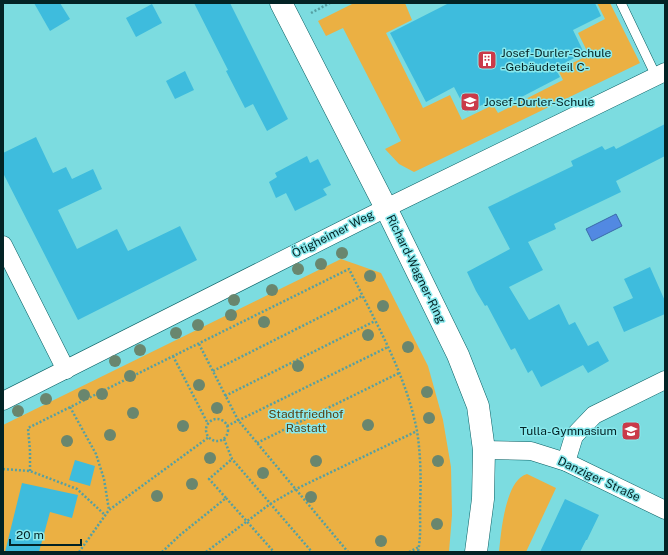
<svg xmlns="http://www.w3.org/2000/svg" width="668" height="555" font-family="'Public Sans',sans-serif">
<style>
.green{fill:#ebb043}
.water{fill:#5289e2;stroke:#3a6aa9}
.building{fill:#3ebcdd}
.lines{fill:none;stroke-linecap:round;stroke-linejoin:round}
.service-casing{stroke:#085f63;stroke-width:10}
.minor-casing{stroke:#085f63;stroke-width:19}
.tertiary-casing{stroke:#085f63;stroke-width:23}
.path{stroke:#55a0a3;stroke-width:2.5;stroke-dasharray:2 2;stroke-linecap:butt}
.service{stroke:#fff;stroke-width:9}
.minor{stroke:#fff;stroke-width:18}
.tertiary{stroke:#fff;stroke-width:22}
.tree{fill:#69866e}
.labels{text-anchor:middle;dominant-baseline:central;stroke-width:3;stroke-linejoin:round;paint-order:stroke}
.poi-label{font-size:12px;fill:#032325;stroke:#89e9ed;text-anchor:start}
.street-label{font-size:12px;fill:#032325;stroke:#89e9ed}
.park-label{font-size:12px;fill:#594011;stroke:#89e9ed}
</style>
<rect width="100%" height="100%" fill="#7cdce0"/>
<g class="green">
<polygon points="354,3 405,3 412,20 386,33 423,108 450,95 462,120 493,105 498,113 563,80 558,70 589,55 578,33 605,19 597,3 610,3 640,63 414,172 399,164 385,149 401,141 343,28 326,36 318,21"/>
<polygon points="341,259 381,273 428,366 443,420 451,467 452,515 449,552 3,552 3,425"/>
<path d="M527,474l29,14 -30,64h-27c2,-19 6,-72 28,-78z"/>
</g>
<polygon class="water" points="616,214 622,226 592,241 586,229"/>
<g class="building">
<polygon points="34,3 60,3 70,19 50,31"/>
<polygon points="194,3 230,3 288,119 267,131 253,104 245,108 226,71 228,70"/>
<polygon points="449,3 595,3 601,16 573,30 584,53 555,68 560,77 502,107 497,98 467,112 454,87 426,102 390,33"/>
<polygon points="152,4 162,23 136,37 126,18"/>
<polygon points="185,71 194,90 175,99 166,81"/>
<polygon points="665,124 665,156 616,181 621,192 554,224 556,229 528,242 543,270 509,287 529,320 559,304 569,325 575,322 588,346 598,341 609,361 588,373 583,365 541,387 532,370 528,373 515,348 511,350 487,305 485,306 476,291 467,272 510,249 488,207 573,166 571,161 602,146 605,150 614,146 616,149"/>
<polygon points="36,137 53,173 66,167 72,179 93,169 102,189 58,210 77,249 117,229 128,251 180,226 197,260 78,320 3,173 3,153"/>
<polygon points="307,156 310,163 318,159 331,185 323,189 327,195 295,211 286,193 276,198 269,182 277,177 275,173"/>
<polygon points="650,267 665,301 665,314 624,332 613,307 633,298 624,279"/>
<polygon points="75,460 95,466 90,486 69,480"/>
<polygon points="22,483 78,495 72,518 50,512 39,552 5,552"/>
<polygon points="565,499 599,515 587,540 586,540 580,552 540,552"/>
</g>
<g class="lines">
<g class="service-casing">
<polyline id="service" points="621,3 656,76"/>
</g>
<g class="minor-casing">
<g id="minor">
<polyline points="3,245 66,370"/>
<polyline points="3,401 386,208 665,72"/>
<polyline points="484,450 531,451 566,462 665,510"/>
<polyline points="566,462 574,436 594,415 665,380"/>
</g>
</g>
<g class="tertiary-casing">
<polyline id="tertiary" points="281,3 386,208 458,355 478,406 484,450 483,499 476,552"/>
</g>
<g class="path">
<polyline points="311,13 330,3"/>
<polyline points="199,344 238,420 348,552"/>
<polyline points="173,356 208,424"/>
<polyline points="213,371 362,296"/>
<polyline points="225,396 375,321"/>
<polyline points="70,407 96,454 104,479 109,510"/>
<circle cx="217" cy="430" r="11"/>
<polyline points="227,426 388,347"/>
<polyline points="224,439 232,459 312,552"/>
<polyline points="257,443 399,373"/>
<polyline points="3,469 30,471 77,489 105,515"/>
<path d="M30,471v-20l-2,-23 321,-159c26,52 57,105 68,162 4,25 4,50 3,76 0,15 1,30 -2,45"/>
<polyline points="226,498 274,552"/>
<polyline points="79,552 109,510 209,437"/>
<polyline points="162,552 180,535 226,498 209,479 232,459"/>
<polyline points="206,552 270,504 296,489 417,431"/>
<polyline points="409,552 419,547"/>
</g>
<use href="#service" class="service"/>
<use href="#minor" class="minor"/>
<use href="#tertiary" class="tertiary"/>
</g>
<g class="tree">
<circle cx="342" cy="253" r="6"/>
<circle cx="321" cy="264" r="6"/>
<circle cx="298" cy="269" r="6"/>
<circle cx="370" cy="276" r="6"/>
<circle cx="272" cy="290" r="6"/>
<circle cx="234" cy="300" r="6"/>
<circle cx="383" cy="306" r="6"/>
<circle cx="231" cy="315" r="6"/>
<circle cx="264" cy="322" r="6"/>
<circle cx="198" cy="325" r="6"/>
<circle cx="176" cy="333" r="6"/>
<circle cx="368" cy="335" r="6"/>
<circle cx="408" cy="347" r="6"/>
<circle cx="140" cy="350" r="6"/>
<circle cx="115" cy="361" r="6"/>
<circle cx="298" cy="366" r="6"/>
<circle cx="130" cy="376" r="6"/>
<circle cx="199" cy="385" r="6"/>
<circle cx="427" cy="392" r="6"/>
<circle cx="102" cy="394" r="6"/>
<circle cx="84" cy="395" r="6"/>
<circle cx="46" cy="399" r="6"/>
<circle cx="217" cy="408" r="6"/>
<circle cx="18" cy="411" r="6"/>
<circle cx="133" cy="413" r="6"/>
<circle cx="429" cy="418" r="6"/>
<circle cx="368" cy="425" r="6"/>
<circle cx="183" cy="426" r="6"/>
<circle cx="110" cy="435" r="6"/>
<circle cx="67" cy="441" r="6"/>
<circle cx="210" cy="458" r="6"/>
<circle cx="316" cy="461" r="6"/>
<circle cx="438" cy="461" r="6"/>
<circle cx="263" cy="473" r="6"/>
<circle cx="192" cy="484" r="6"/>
<circle cx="157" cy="496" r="6"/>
<circle cx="311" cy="497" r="6"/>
<circle cx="437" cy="524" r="6"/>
<circle cx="381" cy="541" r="6"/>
</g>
<defs>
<g id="building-square" transform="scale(1)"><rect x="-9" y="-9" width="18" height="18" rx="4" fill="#ca3a49" stroke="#89e9ed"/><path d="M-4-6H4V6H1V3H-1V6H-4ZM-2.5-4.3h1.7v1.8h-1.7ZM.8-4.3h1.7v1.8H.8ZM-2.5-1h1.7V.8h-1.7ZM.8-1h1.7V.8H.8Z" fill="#fff"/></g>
<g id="school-square" transform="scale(1)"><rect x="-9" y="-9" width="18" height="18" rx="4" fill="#ca3a49" stroke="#89e9ed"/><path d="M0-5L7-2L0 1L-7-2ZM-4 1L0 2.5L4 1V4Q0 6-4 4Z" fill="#fff"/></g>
</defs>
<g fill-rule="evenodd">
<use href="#building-square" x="487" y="60"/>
<use href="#school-square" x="470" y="102"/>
<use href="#school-square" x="631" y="431"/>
</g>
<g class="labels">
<g class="poi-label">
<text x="501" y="53">Josef-Durler-Schule<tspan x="501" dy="14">-Gebäudeteil C-</tspan></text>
<text x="484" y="102">Josef-Durler-Schule</text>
<text x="617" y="431" text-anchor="end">Tulla-Gymnasium</text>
</g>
<g class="street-label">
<text transform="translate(333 234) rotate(-27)">Ötigheimer Weg</text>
<text transform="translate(416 269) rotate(64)">Richard-Wagner-Ring</text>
<text transform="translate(599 479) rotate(25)">Danziger Straße</text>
</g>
<g class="park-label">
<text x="306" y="414">Stadtfriedhof<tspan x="306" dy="14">Rastatt</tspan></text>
</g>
</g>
<rect width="668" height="555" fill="none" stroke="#032325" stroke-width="8"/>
<path d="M10 539v6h71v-6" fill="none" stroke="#032325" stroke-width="2"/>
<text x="16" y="539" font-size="12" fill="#032325" stroke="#89e9ed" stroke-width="3" paint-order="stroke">20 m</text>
</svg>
